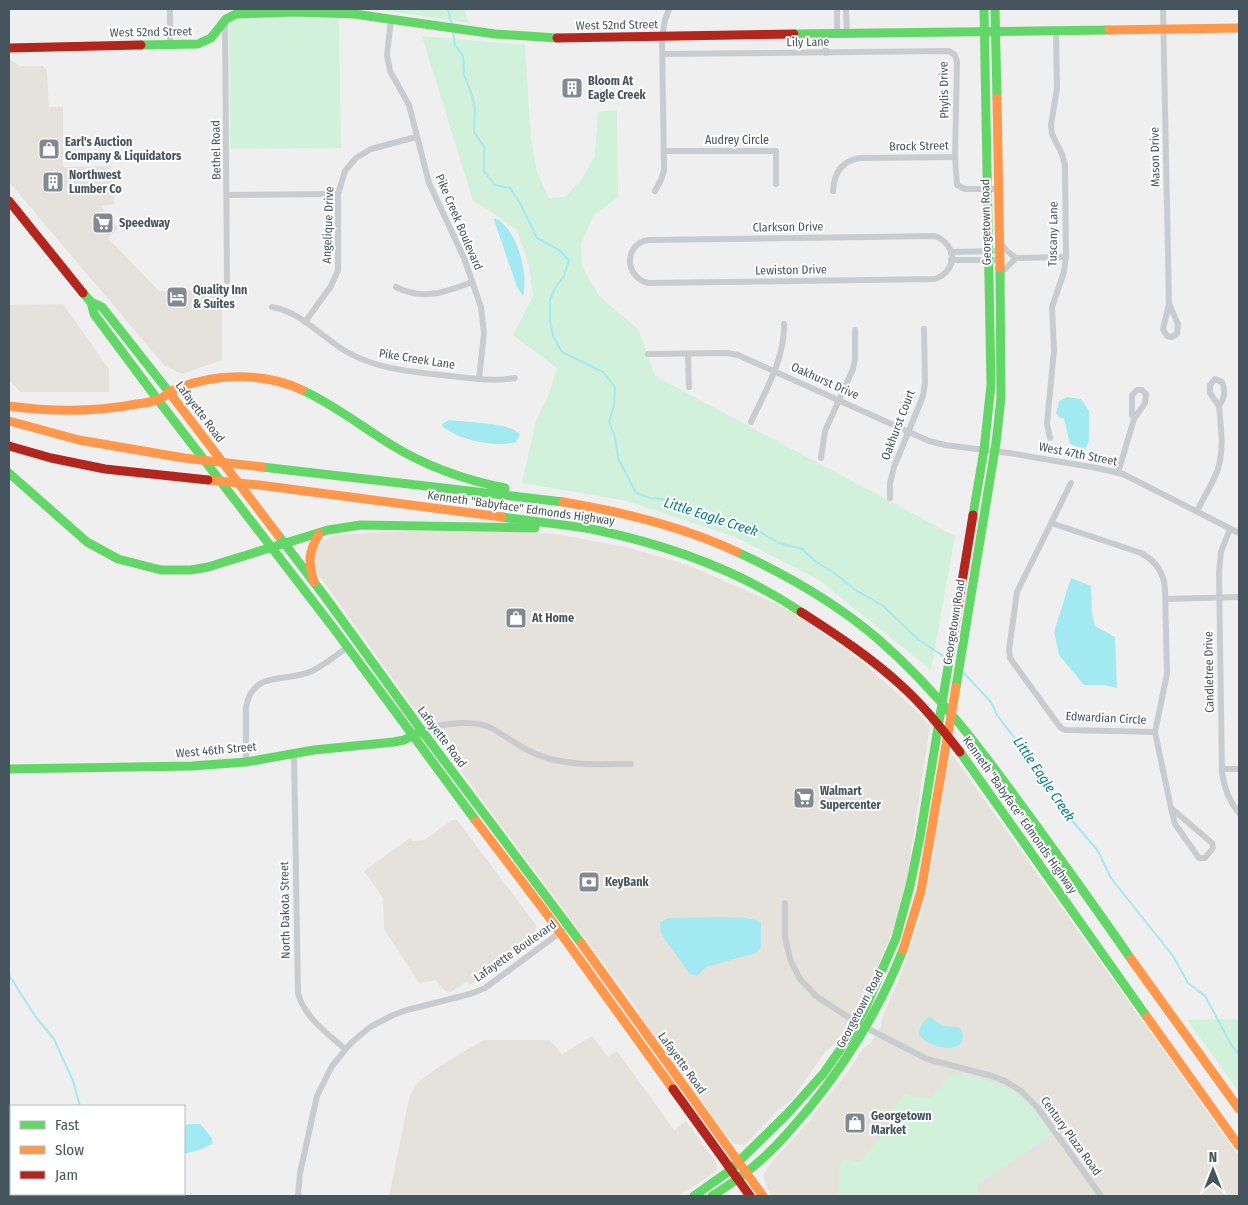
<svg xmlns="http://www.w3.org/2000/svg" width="1248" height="1205" font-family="'Fira Sans Condensed',sans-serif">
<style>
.commercial{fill:#e5e2dc}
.green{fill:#d1f1da}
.water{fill:#a3e9f2}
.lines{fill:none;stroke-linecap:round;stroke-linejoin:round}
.stream{stroke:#a3e9f2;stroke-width:2}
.street{stroke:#c8ccce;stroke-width:6}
.fast{stroke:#63d668;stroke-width:9}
.slow{stroke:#ff974d;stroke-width:9}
.jam{stroke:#b3261e;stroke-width:9}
.labels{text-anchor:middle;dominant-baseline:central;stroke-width:4;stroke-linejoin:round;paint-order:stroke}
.street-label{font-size:12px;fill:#45545d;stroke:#fff}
.poi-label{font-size:12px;font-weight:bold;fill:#45545d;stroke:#fff;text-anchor:start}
.water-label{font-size:14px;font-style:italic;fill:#057d8b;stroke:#fff}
</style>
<rect width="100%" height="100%" fill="#f0efef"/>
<g class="commercial">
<polygon points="9,59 20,66 43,66 47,70 49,107 63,107 63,167 111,166 114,204 101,206 118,228 108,238 159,291 222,291 222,360 182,374 164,365 9,182"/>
<polygon points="63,304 109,369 109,392 21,392 9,381 9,305"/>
<polygon points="404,531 526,532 555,534 626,547 688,565 779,605 806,621 861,661 909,704 930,726 906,884 895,925 876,971 857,1010 835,1044 826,1051 791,1100 778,1110 745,1145 733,1144 700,1103 644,1025 638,1010 411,704 314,568 313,555 321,542 335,535"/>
<polygon points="953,756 1239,1156 1239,1196 772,1196 768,1190 763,1176 772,1162 812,1118 815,1112 846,1075 862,1049 871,1043 881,1026 882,1018 901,974 920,919 935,850 935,838 949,760"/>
<polygon points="452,820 457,820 536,925 535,937 470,985 467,981 451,992 445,991 435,980 419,983 384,929 383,898 364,871 410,838 413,841 424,840"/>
<polygon points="592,1036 608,1057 617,1051 674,1130 686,1121 717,1164 717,1169 714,1173 678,1196 389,1196 409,1099 415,1085 440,1066 483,1040 550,1040 562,1054"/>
</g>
<g class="green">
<polygon points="375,9 464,9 469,23"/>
<polygon points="339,17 341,148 230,149 229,24 233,18"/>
<polygon points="422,36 525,45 531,141 537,172 549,198 565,197 581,180 595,156 598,112 617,110 618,197 593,216 581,245 582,266 599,296 638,329 655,376 955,536 931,670 819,580 735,537 627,501 522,483 536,420 549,394 557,368 513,335 533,296 529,266 517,230 490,211 473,201"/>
<polygon points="1239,1019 1239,1092 1187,1020"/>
<path d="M959,1074c26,4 51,12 70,30 9,8 16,21 23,31l-74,49 -1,11h-138v-28l6,-8 15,3 27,-34 1,-12 16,-22 13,4h13l19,-22z"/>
</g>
<g class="water">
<path d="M494,218c23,9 35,56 29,78l-6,-9 -23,-67z"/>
<polygon points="1067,397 1081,399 1089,411 1089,441 1085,449 1070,444 1064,419 1059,417 1056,413 1059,401"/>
<path d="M449,420c14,2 66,3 71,15l-4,7c-21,6 -57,-2 -74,-16v-2z"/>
<polygon points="1071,578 1091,586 1092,614 1095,626 1115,637 1117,688 1104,685 1084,685 1059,655 1054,632"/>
<path d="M723,917c12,1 28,-1 38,6v24l-5,6 -50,14 -9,9 -7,-2 -29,-40 -1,-12 9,-4z"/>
<path d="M930,1017l13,9 14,1 4,2c11,28 -32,21 -42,5 1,-8 3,-13 11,-17z"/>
<polygon points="188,1124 200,1124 212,1138 212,1144 202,1149 184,1154 184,1126"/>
</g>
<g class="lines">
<g class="stream">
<polyline points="448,9 452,26"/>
<polyline points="453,31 455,45 463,56 464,75 472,95 475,110 474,132 484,147 484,171 495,185 510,188 520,203 537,238 559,250 569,260 564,276 555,288 550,300 550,319 553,336 562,352 603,372 615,387 614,405 609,422 615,437 618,458 636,493 650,498 664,499 680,507 755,529 779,543 802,549 816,562 832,571 854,589 883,606 919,640 946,658"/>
<polyline points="961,670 991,702 997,715 1023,749 1038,766 1047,786 1059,805 1098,851 1111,878 1173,956 1188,983 1205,996 1232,1046 1239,1054"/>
<polyline points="9,975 35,1016 54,1039 73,1081 80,1106"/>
<polyline points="9,1169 11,1168"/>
<polyline points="116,1196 117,1194"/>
</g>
<g class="street">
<polyline points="170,9 170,44"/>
<polyline points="837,9 837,34"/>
<polyline points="846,9 847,34"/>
<polyline points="1163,9 1169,304 1163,329 1167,336 1172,337 1177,334 1178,324 1169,304"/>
<polyline points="391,19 387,55 390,71 409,105 429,183 464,258 481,307 484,333 479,379"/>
<polyline points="225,20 227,281"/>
<polyline points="825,35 826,53"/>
<polyline points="663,54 949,51 955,55 957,62 955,157 957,185 965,189 998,189"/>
<polyline points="664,151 776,151 776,184"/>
<polyline points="655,191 661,180 664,170 662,37 665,20 669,9"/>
<path d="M833,191c1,-19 9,-31 28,-33l94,-1"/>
<polyline points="227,195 338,194"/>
<path d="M935,236c22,8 23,35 0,43l-287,4c-24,-6 -24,-39 0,-43z"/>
<polyline points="1000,242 1007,251 1016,258"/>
<polyline points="951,252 1000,251"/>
<polyline points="1016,258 1066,257"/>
<polyline points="951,260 1000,260"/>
<polyline points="1000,274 1016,258"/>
<path d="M396,287c27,14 50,5 76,-5"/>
<path d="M272,307c30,5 50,31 75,45 32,18 67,20 103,24 22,2 43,6 65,2"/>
<polyline points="305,322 331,286 338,270 338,194 345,171 356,158 371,149 416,137"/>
<polyline points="648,354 727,353 738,355 929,441 945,445 1009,453 1097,468 1123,474 1239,533"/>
<polyline points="688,354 689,387"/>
<path d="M751,422c14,-30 34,-64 33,-98"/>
<polyline points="1050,438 1047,424 1054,350 1052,307 1064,272 1066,256 1065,165 1062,154 1052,134 1051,125 1057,88 1056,30"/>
<polyline points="821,458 825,431 853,369 855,359 855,330"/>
<polyline points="1118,473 1134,419 1145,403 1146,394 1142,390 1137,390 1132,395 1132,415 1134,419"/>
<polyline points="1071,483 1017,592 1009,650 1010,658 1060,727 1065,730 1155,732"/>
<polyline points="890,498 890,483 894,467 923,396 925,383 924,329"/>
<path d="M1197,511c7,-14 16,-28 21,-42 6,-20 3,-42 1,-63 5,-7 7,-15 3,-24l-7,-3 -5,6v8l9,13"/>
<path d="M1051,523l90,30c15,8 23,19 24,36l2,85 -12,58 16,76"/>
<path d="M1230,529l-9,23 -2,20 3,201c2,15 7,28 17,40"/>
<polyline points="1166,599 1239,597"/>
<path d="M422,731c18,-8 54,-12 71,-2 19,11 33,23 54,29 27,8 55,6 84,6"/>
<path d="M294,753l4,240c6,24 29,40 47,56"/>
<path d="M246,762v-55c7,-38 41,-24 66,-36 13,-6 24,-16 36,-24"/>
<polyline points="1222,769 1239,769"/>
<polygon points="1171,808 1212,843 1213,848 1205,858 1199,858 1175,824"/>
<polyline points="785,903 785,937 790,959 800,979 816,996 857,1023 927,1059 992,1076 1005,1081 1021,1091 1037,1107 1101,1196"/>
<polyline points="81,1194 82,1196"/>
<polyline points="14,1196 16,1194"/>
<polyline points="298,1196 300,1173 317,1096 332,1066 351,1043 370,1027 393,1015 407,1010 470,994 485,988 562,931"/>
</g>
<g class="fast">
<polyline points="995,9 997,98"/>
<polyline points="794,34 1109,30"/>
<polyline points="141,45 198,44 211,38 226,19 236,14 295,12 354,14 495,34 557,38"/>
<polyline points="83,293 91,302 102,307 169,392"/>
<polyline points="91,302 94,314 158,400"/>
<path d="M302,390c31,14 59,36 88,54 35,22 75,36 115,44"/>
<polyline points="158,400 335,630 476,821"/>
<polyline points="262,467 563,502"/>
<polyline points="9,473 87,542 118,559 161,570 191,570 208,567 328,530 361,525 535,528"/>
<polyline points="973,515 984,450 991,385 984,9"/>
<path d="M502,517c31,5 63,7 94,13 72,15 144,41 205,82"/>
<polyline points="278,535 326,598 422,731 581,943"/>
<path d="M737,552c50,23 99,51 141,87 61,53 105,113 152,178 34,47 68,94 101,142"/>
<polyline points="956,687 996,443 1001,398 1000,268"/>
<polyline points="960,752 1147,1017"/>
<polyline points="9,769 192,766 246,762 314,750 394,742 404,740 418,733"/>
<polyline points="694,1196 728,1172 788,1113 823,1074 849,1037 865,1009 896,938 910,886 920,837 950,655"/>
<path d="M712,1196c15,-10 30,-19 43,-31 21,-17 38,-38 55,-58 39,-48 70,-99 93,-157"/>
</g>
<g class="slow">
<polyline points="1109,30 1239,28"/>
<polyline points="997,98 1000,268"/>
<polyline points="169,392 278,535"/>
<path d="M9,406c43,6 86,6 128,-2 8,-1 16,-2 23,-5 5,-3 10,-8 16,-10 38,-16 88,-17 126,1"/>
<polyline points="9,421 79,440 184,458 262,467"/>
<polyline points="208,480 259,485 502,517"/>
<path d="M563,502c60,10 119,24 174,50"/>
<path d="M314,582c-6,-21 -6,-29 5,-48"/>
<polyline points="476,821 546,913 673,1089"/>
<polyline points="581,943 763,1196"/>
<polyline points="903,950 921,891 956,687"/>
<polyline points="1131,959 1239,1109"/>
<polyline points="1147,1017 1239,1146"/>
</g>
<g class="jam">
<polyline points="557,38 794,34"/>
<polyline points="9,48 141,45"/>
<polyline points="9,201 83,293"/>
<polyline points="9,446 51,458 105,469 208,480"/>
<path d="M801,612c36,23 72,47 103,76 21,19 39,42 56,64"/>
<polyline points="950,655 973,515"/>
<polyline points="673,1089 750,1196"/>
</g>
</g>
<defs>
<g id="building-square" transform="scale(1.125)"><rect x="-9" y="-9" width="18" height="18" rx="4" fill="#818a90" stroke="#fff"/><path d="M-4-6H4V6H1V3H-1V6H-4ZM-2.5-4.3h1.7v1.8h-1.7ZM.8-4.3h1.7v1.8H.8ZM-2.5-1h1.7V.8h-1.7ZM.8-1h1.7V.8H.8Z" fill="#fff"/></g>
<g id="shop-square" transform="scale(1.125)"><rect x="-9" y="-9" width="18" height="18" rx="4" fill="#818a90" stroke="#fff"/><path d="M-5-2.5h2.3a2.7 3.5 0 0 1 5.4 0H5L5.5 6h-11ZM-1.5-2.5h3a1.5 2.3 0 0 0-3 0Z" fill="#fff"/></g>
<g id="supermarket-square" transform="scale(1.125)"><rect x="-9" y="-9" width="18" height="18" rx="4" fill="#818a90" stroke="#fff"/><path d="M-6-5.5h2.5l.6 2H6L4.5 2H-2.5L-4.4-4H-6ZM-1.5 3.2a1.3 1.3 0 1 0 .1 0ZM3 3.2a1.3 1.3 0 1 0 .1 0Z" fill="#fff"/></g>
<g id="hotel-square" transform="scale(1.125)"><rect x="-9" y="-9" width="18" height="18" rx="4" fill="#818a90" stroke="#fff"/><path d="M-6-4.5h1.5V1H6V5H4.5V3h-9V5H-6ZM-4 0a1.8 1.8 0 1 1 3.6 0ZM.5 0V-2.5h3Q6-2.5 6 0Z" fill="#fff"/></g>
<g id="bank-square" transform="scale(1.125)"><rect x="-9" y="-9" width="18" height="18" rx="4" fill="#818a90" stroke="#fff"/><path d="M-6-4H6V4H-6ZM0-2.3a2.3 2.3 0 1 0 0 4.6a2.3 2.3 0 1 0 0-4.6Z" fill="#fff"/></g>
</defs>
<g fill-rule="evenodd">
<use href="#building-square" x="572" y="88"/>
<use href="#shop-square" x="49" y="149"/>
<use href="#building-square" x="53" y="182"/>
<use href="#supermarket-square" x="103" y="223"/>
<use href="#hotel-square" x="177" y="297"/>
<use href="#shop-square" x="516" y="618"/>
<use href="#supermarket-square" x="804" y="798"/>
<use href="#bank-square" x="589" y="882"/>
<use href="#shop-square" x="855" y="1123"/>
</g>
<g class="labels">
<g class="street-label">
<text transform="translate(617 25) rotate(-1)">West 52nd Street</text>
<text transform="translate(151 32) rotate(-1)">West 52nd Street</text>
<text transform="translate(808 42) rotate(-1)">Lily Lane</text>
<text transform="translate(944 90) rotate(-91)">Phylis Drive</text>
<text x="737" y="140">Audrey Circle</text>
<text transform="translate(919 146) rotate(-1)">Brock Street</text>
<text transform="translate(216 150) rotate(-91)">Bethel Road</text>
<text transform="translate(1155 157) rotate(-91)">Mason Drive</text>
<text transform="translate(459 222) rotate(67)">Pike Creek Boulevard</text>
<text transform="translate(986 222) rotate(-91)">Georgetown Road</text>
<text transform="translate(328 225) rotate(-88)">Angelique Drive</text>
<text transform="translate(788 227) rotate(-1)">Clarkson Drive</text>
<text transform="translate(1053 234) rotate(-89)">Tuscany Lane</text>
<text transform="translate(791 270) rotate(-1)">Lewiston Drive</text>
<text transform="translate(417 359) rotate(9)">Pike Creek Lane</text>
<text transform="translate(825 381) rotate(24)">Oakhurst Drive</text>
<text transform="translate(200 412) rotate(53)">Lafayette Road</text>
<text transform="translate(898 425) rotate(-69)">Oakhurst Court</text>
<text transform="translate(1078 454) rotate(11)">West 47th Street</text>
<text transform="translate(521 508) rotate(8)">Kenneth "Babyface" Edmonds Highway</text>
<text transform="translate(954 622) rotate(-81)">Georgetown Road</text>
<text transform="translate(1209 672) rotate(-91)">Candletree Drive</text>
<text transform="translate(1106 718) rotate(3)">Edwardian Circle</text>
<text transform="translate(442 737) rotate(53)">Lafayette Road</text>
<text transform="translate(216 750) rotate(-5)">West 46th Street</text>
<text transform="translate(1020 815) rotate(55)">Kenneth "Babyface" Edmonds Highway</text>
<text transform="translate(285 910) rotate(-91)">North Dakota Street</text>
<text transform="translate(515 951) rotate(-35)">Lafayette Boulevard</text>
<text transform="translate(860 1009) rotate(-62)">Georgetown Road</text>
<text transform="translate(682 1063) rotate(54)">Lafayette Road</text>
<text transform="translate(1071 1136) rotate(54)">Century Plaza Road</text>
</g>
<g class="poi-label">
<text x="588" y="81">Bloom At<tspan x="588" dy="14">Eagle Creek</tspan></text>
<text x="65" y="142">Earl's Auction<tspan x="65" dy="14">Company &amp; Liquidators</tspan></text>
<text x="69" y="175">Northwest<tspan x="69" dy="14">Lumber Co</tspan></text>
<text x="119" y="223">Speedway</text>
<text x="193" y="290">Quality Inn<tspan x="193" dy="14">&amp; Suites</tspan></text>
<text x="532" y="618">At Home</text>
<text x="820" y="791">Walmart<tspan x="820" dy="14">Supercenter</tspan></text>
<text x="605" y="882">KeyBank</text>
<text x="871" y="1116">Georgetown<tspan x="871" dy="14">Market</tspan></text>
</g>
<g class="water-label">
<text transform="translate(711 517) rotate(18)">Little Eagle Creek</text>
<text transform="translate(1044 779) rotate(56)">Little Eagle Creek</text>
</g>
</g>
<rect width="1248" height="1205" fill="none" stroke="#45545d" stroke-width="20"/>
<rect x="10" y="1105" width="175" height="90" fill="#ffffff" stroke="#b5bbbe"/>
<rect x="20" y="1121" width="25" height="8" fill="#63d668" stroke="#b5bbbe"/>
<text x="55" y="1130" font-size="15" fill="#45545d">Fast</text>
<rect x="20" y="1146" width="25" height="8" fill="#ff974d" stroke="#b5bbbe"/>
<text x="55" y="1155" font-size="15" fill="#45545d">Slow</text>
<rect x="20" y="1171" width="25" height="8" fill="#b3261e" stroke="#b5bbbe"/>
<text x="55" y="1180" font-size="15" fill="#45545d">Jam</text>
<g transform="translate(1213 1170)" stroke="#ffffff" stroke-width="4" paint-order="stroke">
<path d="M0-4L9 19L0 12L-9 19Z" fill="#45545d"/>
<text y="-8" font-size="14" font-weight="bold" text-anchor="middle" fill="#45545d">N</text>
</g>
</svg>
